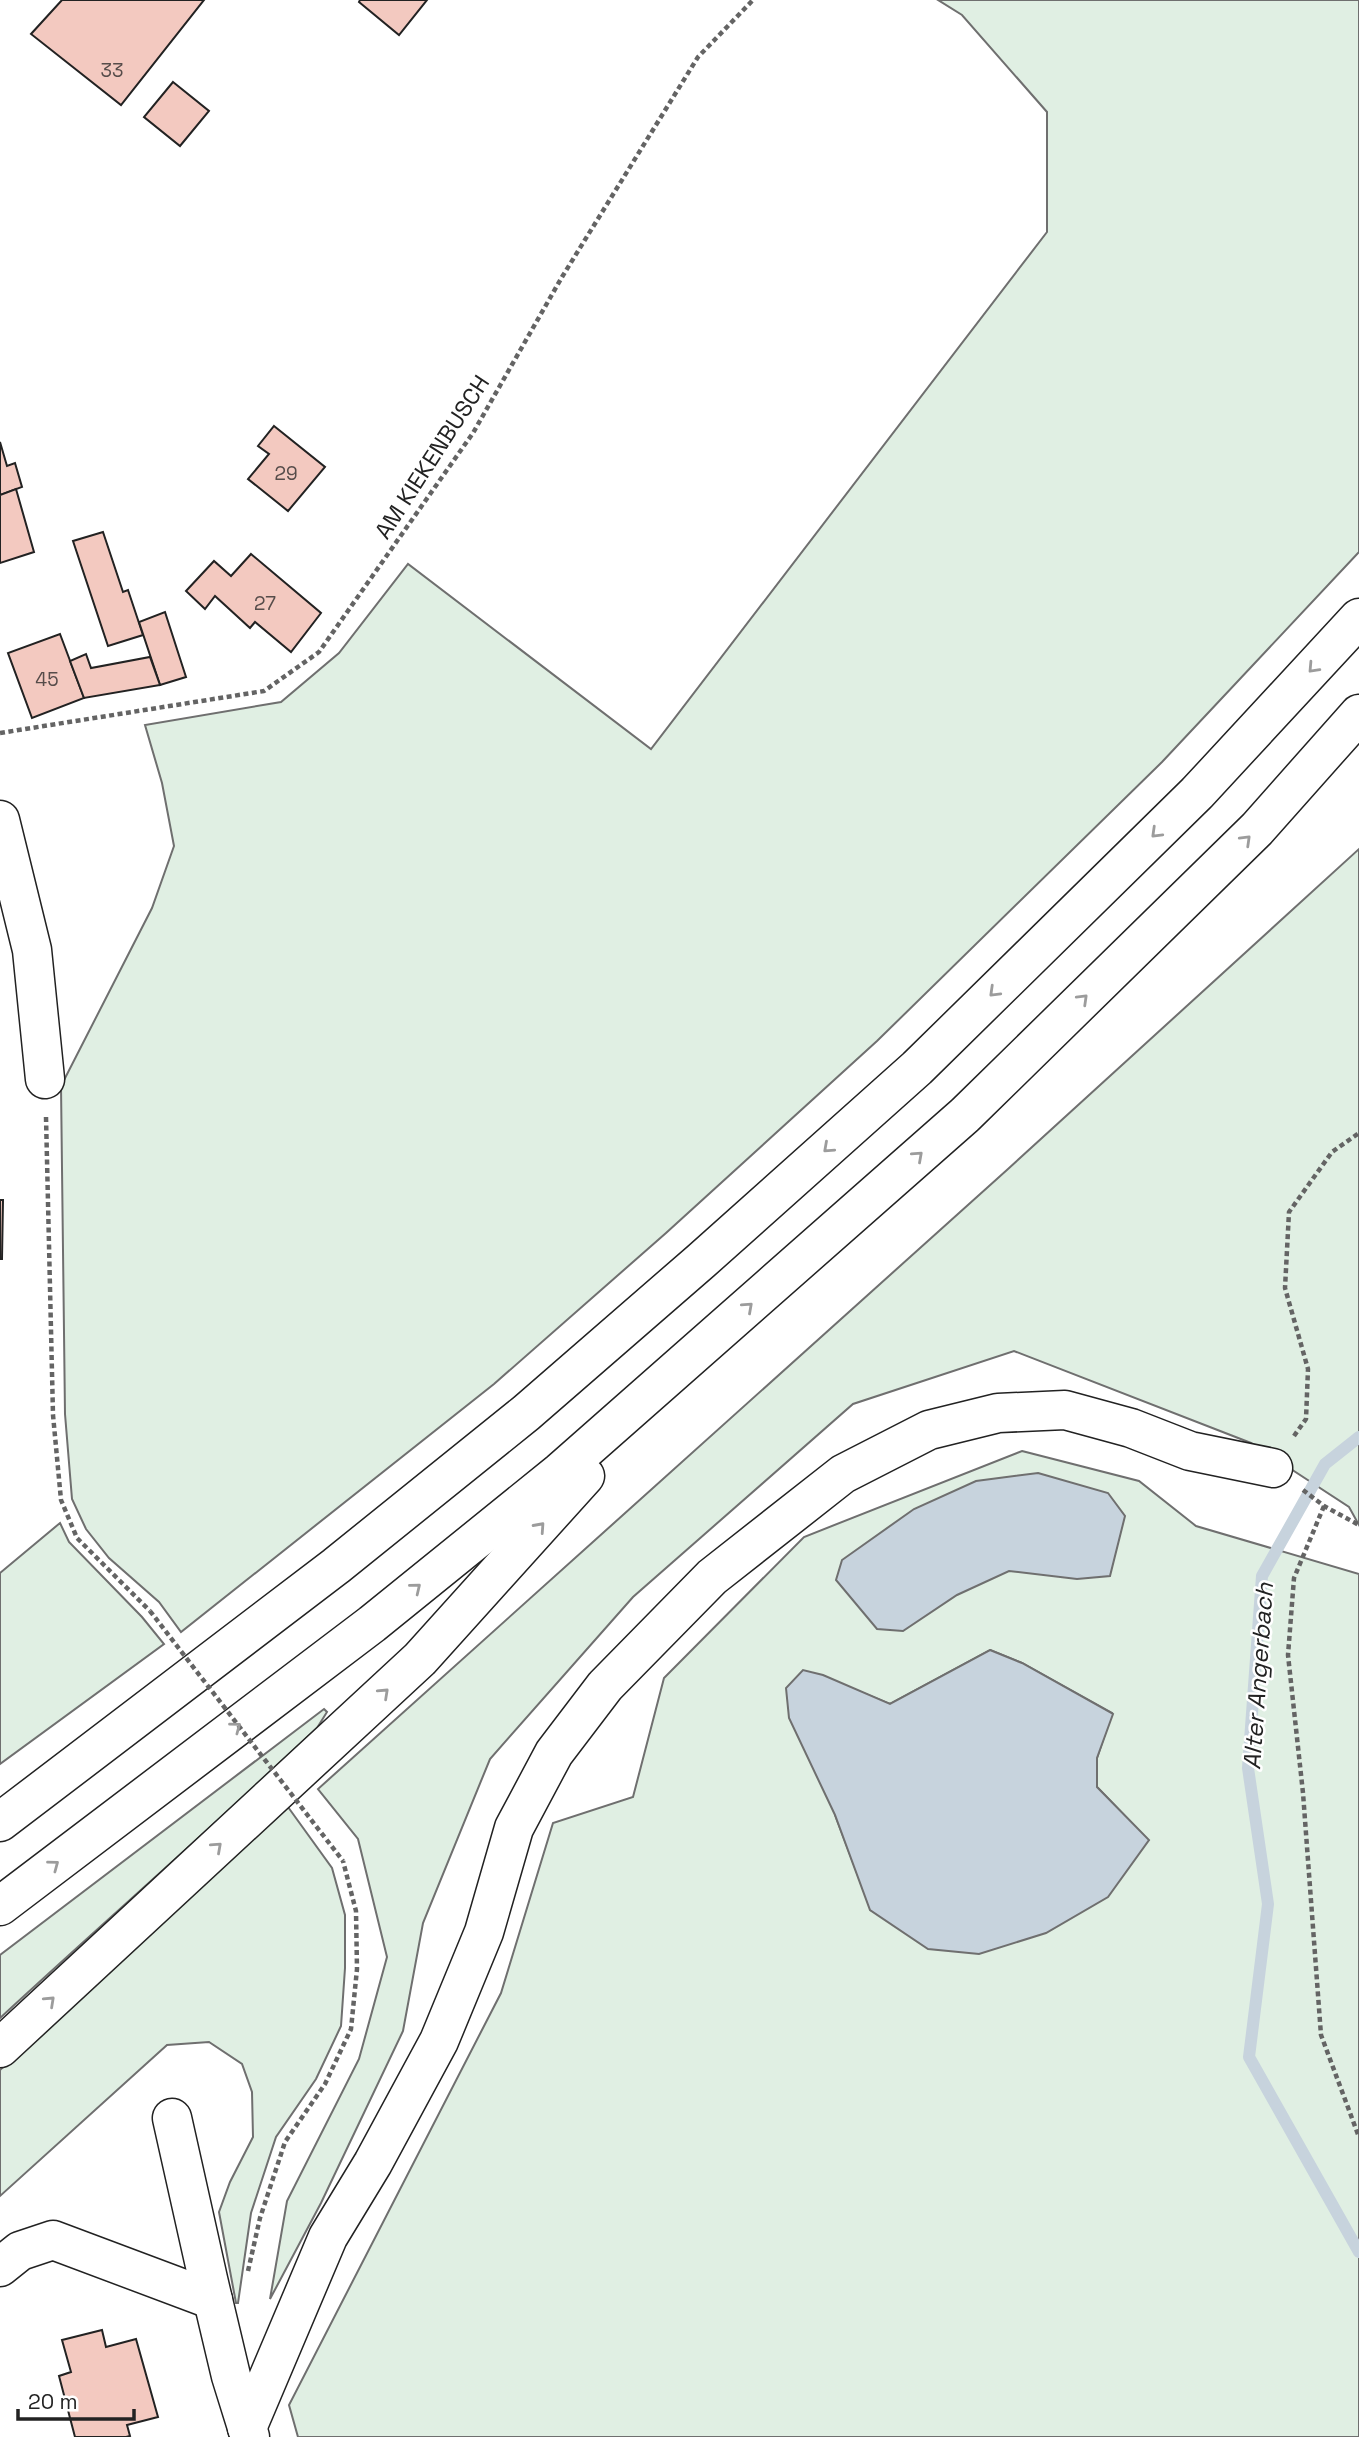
<svg xmlns="http://www.w3.org/2000/svg" width="1359" height="2437" font-family="'Space Grotesk',sans-serif">
<style>
.green{fill:#e0efe3;stroke:#6f6f6f;stroke-width:2;fill-rule:evenodd}
.water{fill:#c7d3dd;stroke:#6f6f6f;stroke-width:2}
.lines{fill:none;stroke-linecap:round;stroke-linejoin:round}
.stream{stroke:#c7d3dd;stroke-width:12}
.building{fill:#f3c9c0;stroke:#222;stroke-width:2}
.minor-casing{stroke:#222;stroke-width:41}
.highway-casing{stroke:#222;stroke-width:41}
.path{stroke:#646464;stroke-width:4.5;stroke-dasharray:5 3.5;stroke-linecap:butt}
.minor{stroke:#fff;stroke-width:38}
.highway{stroke:#fff;stroke-width:38}
.path-bridge{stroke:#646464;stroke-width:4.5;stroke-dasharray:5 3.5;stroke-linecap:butt}
.oneway{stroke:#9c9c9c}
.labels{text-anchor:middle;dominant-baseline:central;stroke-width:5;stroke-linejoin:round;paint-order:stroke}
.number-label{font-size:19px;fill:#564c4a}
.street-label{font-size:23px;fill:#222;stroke:#fff}
.water-label{font-size:24px;font-style:italic;fill:#222;stroke:#fff}
</style>
<rect width="100%" height="100%" fill="#fff"/>
<g class="green">
<polygon points="938,0 1359,0 1359,552 1162,762 877,1041 666,1233 494,1384 181,1632 159,1602 109,1558 86,1529 72,1499 65,1414 61,1086 152,908 174,846 162,783 145,725 281,702 339,653 408,564 651,749 1047,232 1047,112 962,15"/>
<polygon points="1359,849 1359,1525 1349,1507 1251,1443 1014,1351 853,1404 633,1597 490,1759 423,1923 403,2031 321,2203 270,2299 287,2201 359,2059 387,1957 358,1839 318,1789 1008,1169"/>
<path d="M1022,1451l117,30 57,45 163,48v863h-1061l-9,-32 212,-412 52,-170 80,-26 31,-119 140,-141zM990,1650l32,13 90,50 -15,45v29l51,53 -277,70 -36,-95 23,-124 32,13z"/>
<polygon points="60,1523 69,1542 142,1617 164,1644 0,1764 0,1573"/>
<path d="M324,1709l3,3 -10,16c-104,99 -212,193 -317,290v-63z"/>
<polygon points="288,1807 332,1868 345,1915 345,1968 341,2026 316,2079 276,2137 251,2213 238,2303 236,2303 219,2212 230,2182 253,2137 252,2092 242,2064 209,2042 167,2045 0,2196 0,2070 122,1956"/>
</g>
<g class="water">
<polygon points="1038,1473 1108,1493 1125,1516 1110,1576 1077,1579 1009,1571 957,1595 903,1631 877,1629 836,1580 842,1560 914,1509 976,1481"/>
<polygon points="990,1650 1022,1663 1113,1714 1097,1758 1097,1787 1149,1840 1108,1897 1046,1933 979,1954 928,1949 870,1910 835,1815 789,1718 786,1688 803,1670 823,1675 890,1704"/>
</g>
<g class="lines">
<polyline class="stream" points="1359,1437 1325,1464 1262,1576 1248,1768 1268,1904 1249,2057 1359,2252"/>
</g>
<g class="building">
<polygon points="62,0 204,0 121,105 31,34"/>
<polygon points="360,0 427,0 399,35 359,2"/>
<polygon points="173,82 209,111 180,146 144,117"/>
<polygon points="274,426 325,467 288,511 248,479 269,454 258,446"/>
<polygon points="0,442 7,466 15,463 22,487 0,495"/>
<polygon points="16,489 34,552 0,563 0,495"/>
<polygon points="103,532 123,592 128,590 143,635 108,646 73,541"/>
<polygon points="251,554 321,613 291,652 255,622 250,628 215,596 205,609 186,591 214,561 231,576"/>
<polygon points="165,612 186,677 160,685 139,622"/>
<polygon points="60,634 84,698 32,718 8,653"/>
<polygon points="86,654 91,668 150,657 160,685 84,698 70,661"/>
<polygon points="0,1200 3,1200 2,1259 0,1259"/>
<polygon points="102,2330 106,2347 136,2339 158,2417 127,2425 130,2436 126,2437 75,2437 59,2376 71,2372 62,2340"/>
</g>
<g class="lines">
<g class="minor-casing">
<g id="minor">
<polyline points="0,820 32,950 45,1079"/>
<polyline points="172,2118 208,2279 231,2376 250,2437"/>
<polyline points="0,2267 20,2251 53,2240 213,2300"/>
<polyline points="247,2428 328,2237 373,2163 439,2041 484,1932 514,1828 554,1753 605,1686 712,1577 843,1474 929,1430 998,1413 1065,1410 1131,1428 1190,1451 1273,1468"/>
</g>
</g>
<g class="highway-casing">
<g id="highway">
<polyline points="0,1822 336,1566 526,1413 701,1261 917,1068 1197,793 1359,618"/>
<polyline points="0,1906 372,1624 560,1472 965,1115 1257,829 1359,714"/>
<polyline points="0,2048 420,1659 585,1476"/>
</g>
</g>
<g class="path">
<polyline points="0,733 264,691 319,652 473,433 562,277 698,57 753,0"/>
<polyline points="46,1117 53,1415 61,1500 77,1538 150,1611"/>
<polyline points="1294,1436 1306,1419 1308,1369 1285,1288 1289,1212 1332,1152 1359,1133"/>
<polyline points="1303,1490 1324,1506 1359,1525"/>
<polyline points="1324,1506 1294,1578 1288,1655 1303,1793 1321,2035 1359,2137"/>
<polyline points="248,2271 260,2218 285,2142 325,2084 351,2029 357,1969 356,1911 343,1861"/>
</g>
<use href="#minor" class="minor"/>
<use href="#highway" class="highway"/>
<polyline class="path-bridge" points="150,1611 343,1861"/>
</g>
<defs><path id="oneway-chevron" d="M-2-3.5L2.5 0L-2 3.5" fill="none" stroke-width="1.6" stroke-linecap="round" stroke-linejoin="round" transform="scale(1.75)"/></defs>
<g class="oneway">
<use href="#oneway-chevron" transform="translate(1313 668) rotate(133)"/>
<use href="#oneway-chevron" transform="translate(1156 833) rotate(136)"/>
<use href="#oneway-chevron" transform="translate(1246 840) rotate(-44)"/>
<use href="#oneway-chevron" transform="translate(994 992) rotate(136)"/>
<use href="#oneway-chevron" transform="translate(1083 999) rotate(-44)"/>
<use href="#oneway-chevron" transform="translate(828 1148) rotate(138)"/>
<use href="#oneway-chevron" transform="translate(918 1156) rotate(-42)"/>
<use href="#oneway-chevron" transform="translate(748 1307) rotate(-42)"/>
<use href="#oneway-chevron" transform="translate(540 1527) rotate(-48)"/>
<use href="#oneway-chevron" transform="translate(416 1588) rotate(-39)"/>
<use href="#oneway-chevron" transform="translate(384 1693) rotate(-43)"/>
<use href="#oneway-chevron" transform="translate(236 1727) rotate(-37)"/>
<use href="#oneway-chevron" transform="translate(217 1847) rotate(-42)"/>
<use href="#oneway-chevron" transform="translate(54 1865) rotate(-37)"/>
<use href="#oneway-chevron" transform="translate(50 2001) rotate(-43)"/>
</g>
<g class="labels">
<g class="number-label">
<text x="112" y="70">33</text>
<text x="286" y="473">29</text>
<text x="265" y="603">27</text>
<text x="47" y="679">45</text>
</g>
<g class="street-label">
<text transform="translate(432 457) rotate(-57)">AM KIEKENBUSCH</text>
</g>
<g class="water-label">
<text transform="translate(1258 1676) rotate(-86)">Alter Angerbach</text>
</g>
</g>
<path d="M18 2409v10h116v-10" fill="none" stroke="#222222" stroke-width="3.5"/>
<text x="28" y="2409" font-size="21" fill="#222222" stroke="#ffffff" stroke-width="5" paint-order="stroke">20 m</text>
</svg>
